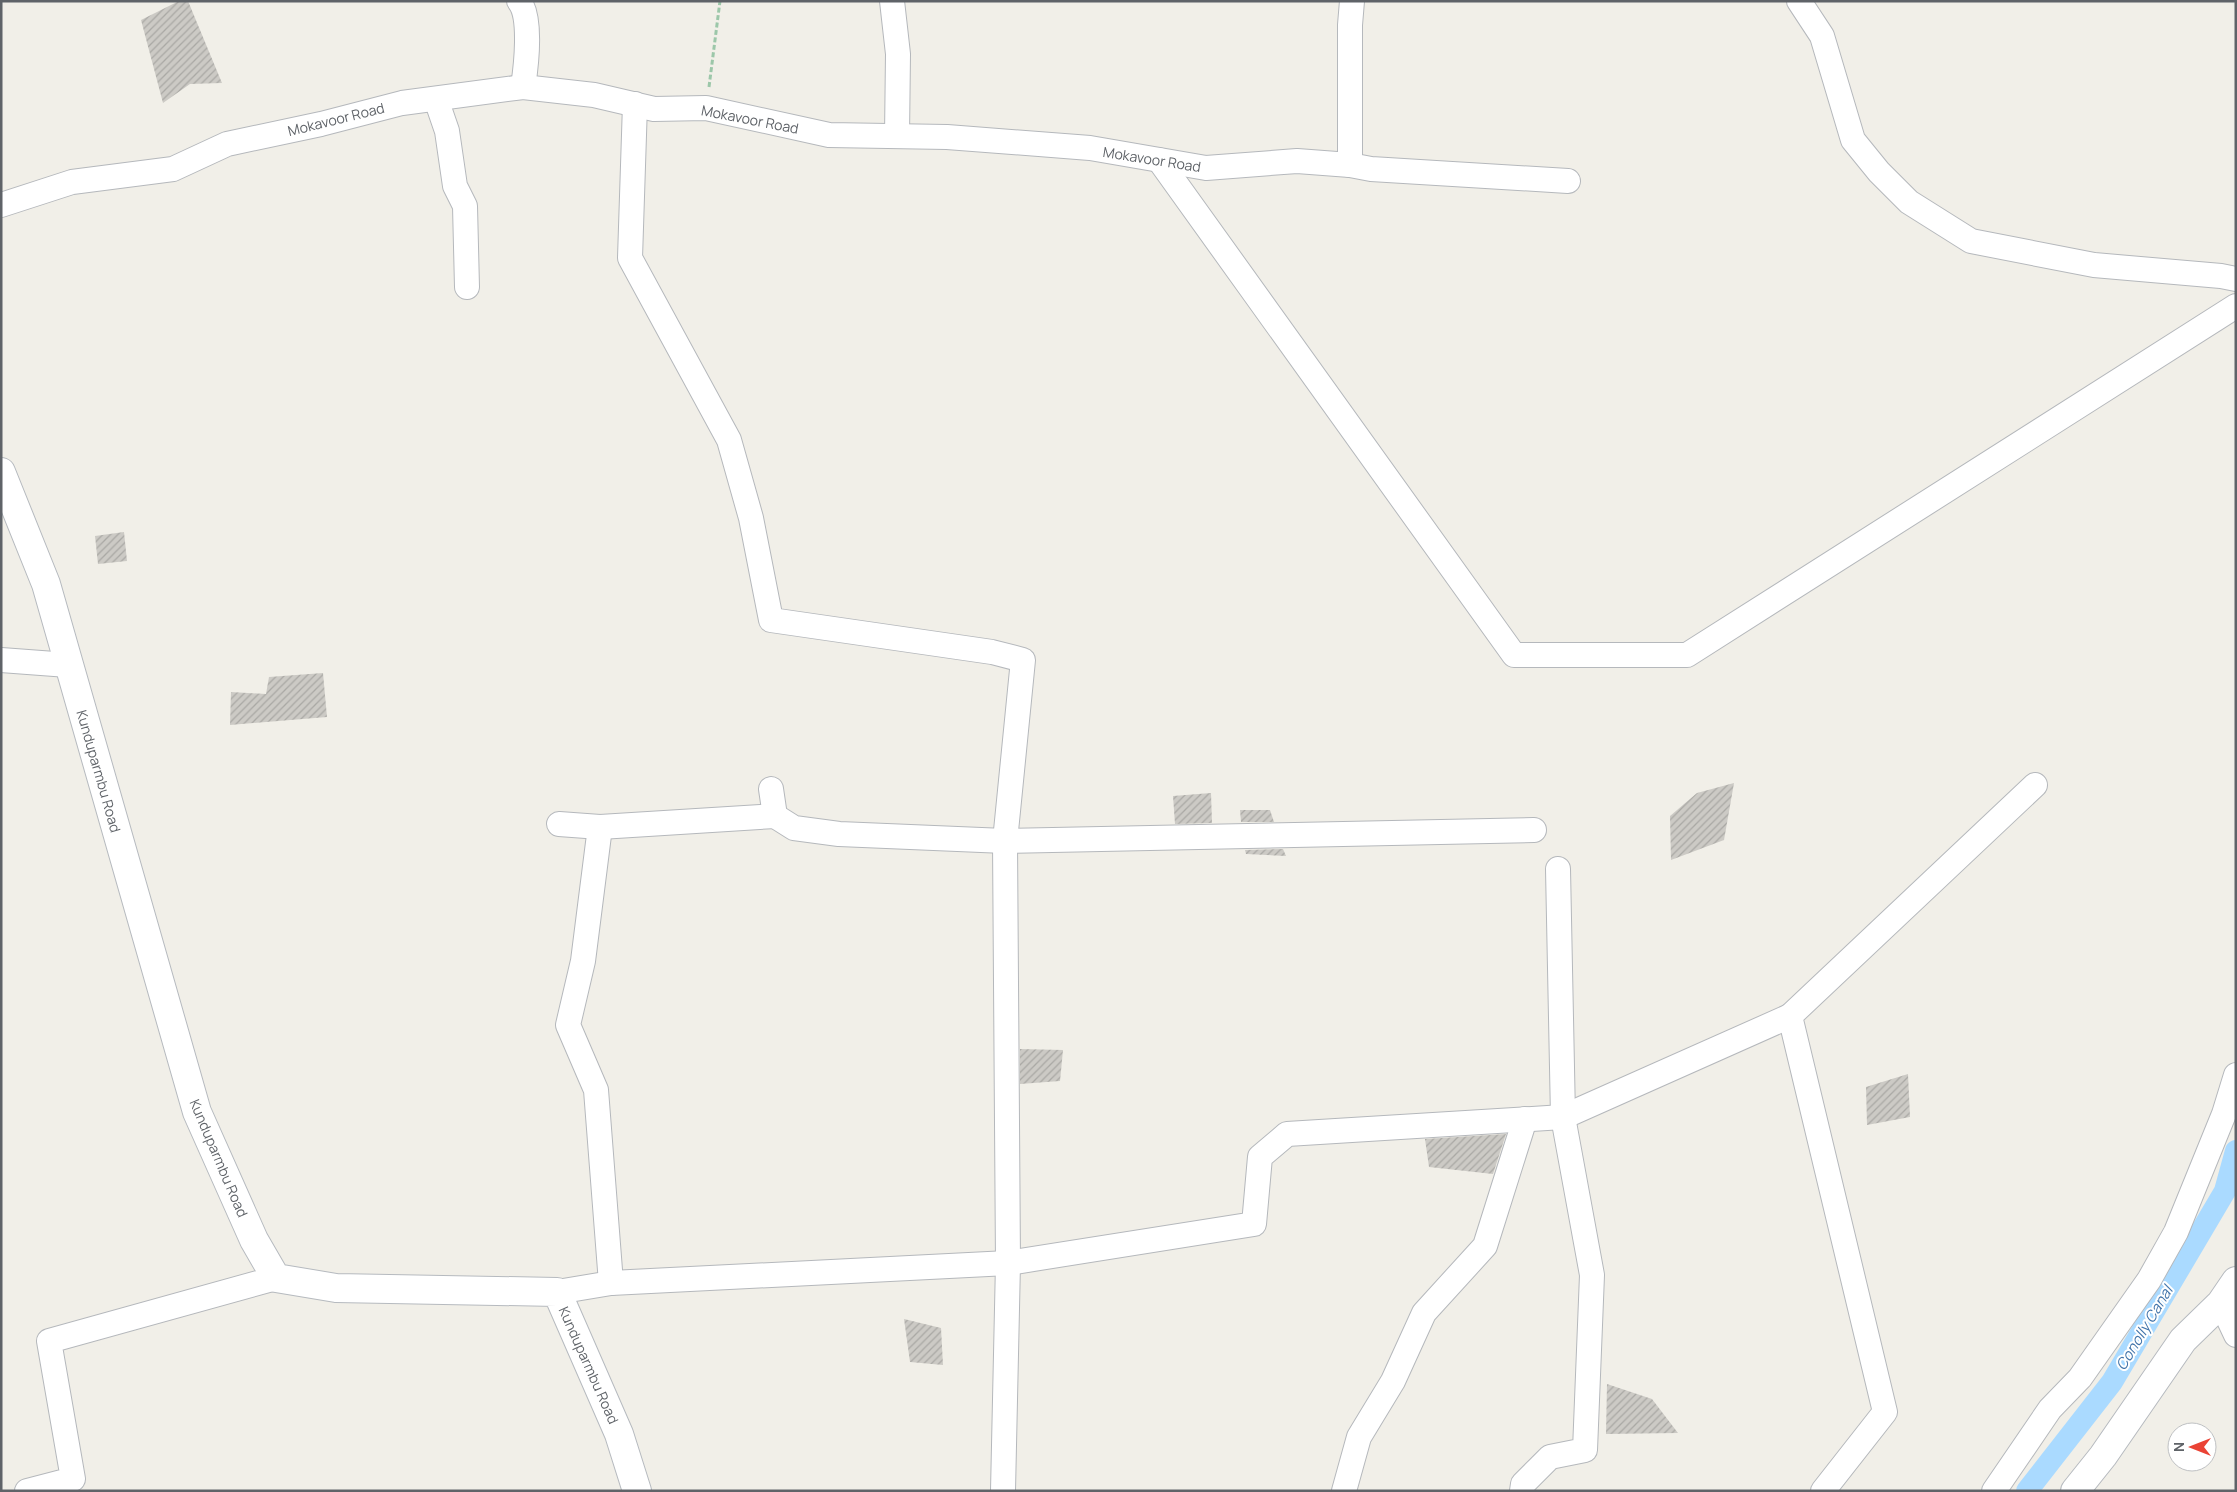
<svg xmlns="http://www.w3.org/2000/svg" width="2237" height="1492" font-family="Manrope,sans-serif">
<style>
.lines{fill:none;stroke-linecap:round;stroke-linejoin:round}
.canal{stroke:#aadaff;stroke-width:22}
.building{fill:url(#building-hatch)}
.minor-casing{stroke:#b5b8bc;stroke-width:26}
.secondary-casing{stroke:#b6babf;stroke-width:30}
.path{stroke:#9cc7a9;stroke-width:3;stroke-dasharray:5 2.5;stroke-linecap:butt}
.minor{stroke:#fff;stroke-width:24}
.secondary{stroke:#fff;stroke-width:28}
.labels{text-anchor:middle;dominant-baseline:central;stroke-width:4;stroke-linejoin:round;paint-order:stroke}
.street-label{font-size:14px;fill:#5f6368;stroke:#fff}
.water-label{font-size:15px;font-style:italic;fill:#4174aa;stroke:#fff}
</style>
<defs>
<pattern id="building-hatch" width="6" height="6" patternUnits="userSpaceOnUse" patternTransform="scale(1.25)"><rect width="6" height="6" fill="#cccac5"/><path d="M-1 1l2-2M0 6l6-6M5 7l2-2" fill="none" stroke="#a9a8a4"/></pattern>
</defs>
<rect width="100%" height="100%" fill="#f1efe8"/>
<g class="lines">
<polyline class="canal" points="2027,1491 2112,1382 2225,1191 2236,1151"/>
</g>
<g class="building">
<polygon points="179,1 188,1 222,83 190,84 163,103 141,20"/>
<polygon points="124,532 127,561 98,564 95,536"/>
<polygon points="323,673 327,717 230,725 231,692 266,694 269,677"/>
<polygon points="1734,783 1724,840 1671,860 1670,816 1697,793"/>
<polygon points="1211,793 1212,823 1175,824 1173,796"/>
<polygon points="1240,810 1270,810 1274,822 1241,822"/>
<polygon points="1283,849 1286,856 1246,854 1245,850"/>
<polygon points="1020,1049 1063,1050 1060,1081 1020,1084"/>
<polygon points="1908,1074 1910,1117 1867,1125 1866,1087"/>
<polygon points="1506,1134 1493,1174 1429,1167 1425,1139"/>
<polygon points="904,1319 941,1328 943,1365 910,1362"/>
<polygon points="1607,1384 1652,1399 1678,1433 1606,1434"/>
</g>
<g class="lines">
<g class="minor-casing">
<g id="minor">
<path d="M519,1c13,16 7,66 4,86"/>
<polyline points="892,1 898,54 897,136"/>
<polyline points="1799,1 1822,36 1853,140 1879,172 1909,202 1971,241 2094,265 2221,276 2236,279"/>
<polyline points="436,99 447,131 455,186 465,206 467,287"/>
<polyline points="635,104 630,258 729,440 751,518 771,620 992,652 1023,660 1005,841 1008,1263 1003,1491"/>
<polyline points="1159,160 1514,655 1687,655 2236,306"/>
<polyline points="1350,165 1371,169 1568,181"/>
<polyline points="1,205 72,182 173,169 227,144 321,124 402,103 523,87 594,95 654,109 706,108 829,135 947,137 1090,148 1206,168 1297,161 1350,165 1350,25 1352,1"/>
<polyline points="1,660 68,665"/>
<polyline points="771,789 775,816 794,828 839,834 1005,841 1534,830"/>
<polyline points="559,824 600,827 775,816"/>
<polyline points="600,827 583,961 568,1025 596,1090 611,1283"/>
<polyline points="557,1292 611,1283 1008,1263 1254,1224 1260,1157 1287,1134 1563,1117 1790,1016"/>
<polyline points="2221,1303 2236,1335"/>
<polyline points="27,1491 73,1479 49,1341 276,1278"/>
<polyline points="1344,1491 1359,1437 1393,1381 1424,1313 1485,1246 1525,1119"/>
<polyline points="1522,1491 1523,1484 1550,1457 1585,1450 1592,1275 1563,1117 1558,869"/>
<polyline points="1823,1491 1885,1412 1790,1016 2035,785"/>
<polyline points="1994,1491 2050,1409 2080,1378 2149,1280 2176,1232 2224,1114 2236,1075"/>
</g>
</g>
<g class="secondary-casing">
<g id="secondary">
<polyline points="1,472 46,584 197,1112 254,1240 276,1278 336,1288 557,1292 619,1434 637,1491"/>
<polyline points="2075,1491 2103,1456 2183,1340 2221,1303 2236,1281"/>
</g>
</g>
<polyline class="path" points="709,87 720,1"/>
<use href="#minor" class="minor"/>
<use href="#secondary" class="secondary"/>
</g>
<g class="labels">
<g class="street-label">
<text transform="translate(336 119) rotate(-14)">Mokavoor Road</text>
<text transform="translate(750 119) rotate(11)">Mokavoor Road</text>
<text transform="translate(1152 159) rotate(9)">Mokavoor Road</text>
<text transform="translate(99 771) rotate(74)">Kunduparmbu Road</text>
<text transform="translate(219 1158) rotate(67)">Kunduparmbu Road</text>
<text transform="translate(589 1365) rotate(66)">Kunduparmbu Road</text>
</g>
<g class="water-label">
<text transform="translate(2144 1328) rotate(-59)">Conolly Canal</text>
</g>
</g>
<rect width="2237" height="1492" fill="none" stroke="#5f6368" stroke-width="5"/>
<g transform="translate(2192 1447) rotate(270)"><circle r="24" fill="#ffffff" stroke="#bfc1c3"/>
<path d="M0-4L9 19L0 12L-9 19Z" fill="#ea4335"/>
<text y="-8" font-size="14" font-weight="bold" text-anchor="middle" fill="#5f6368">N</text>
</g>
</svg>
